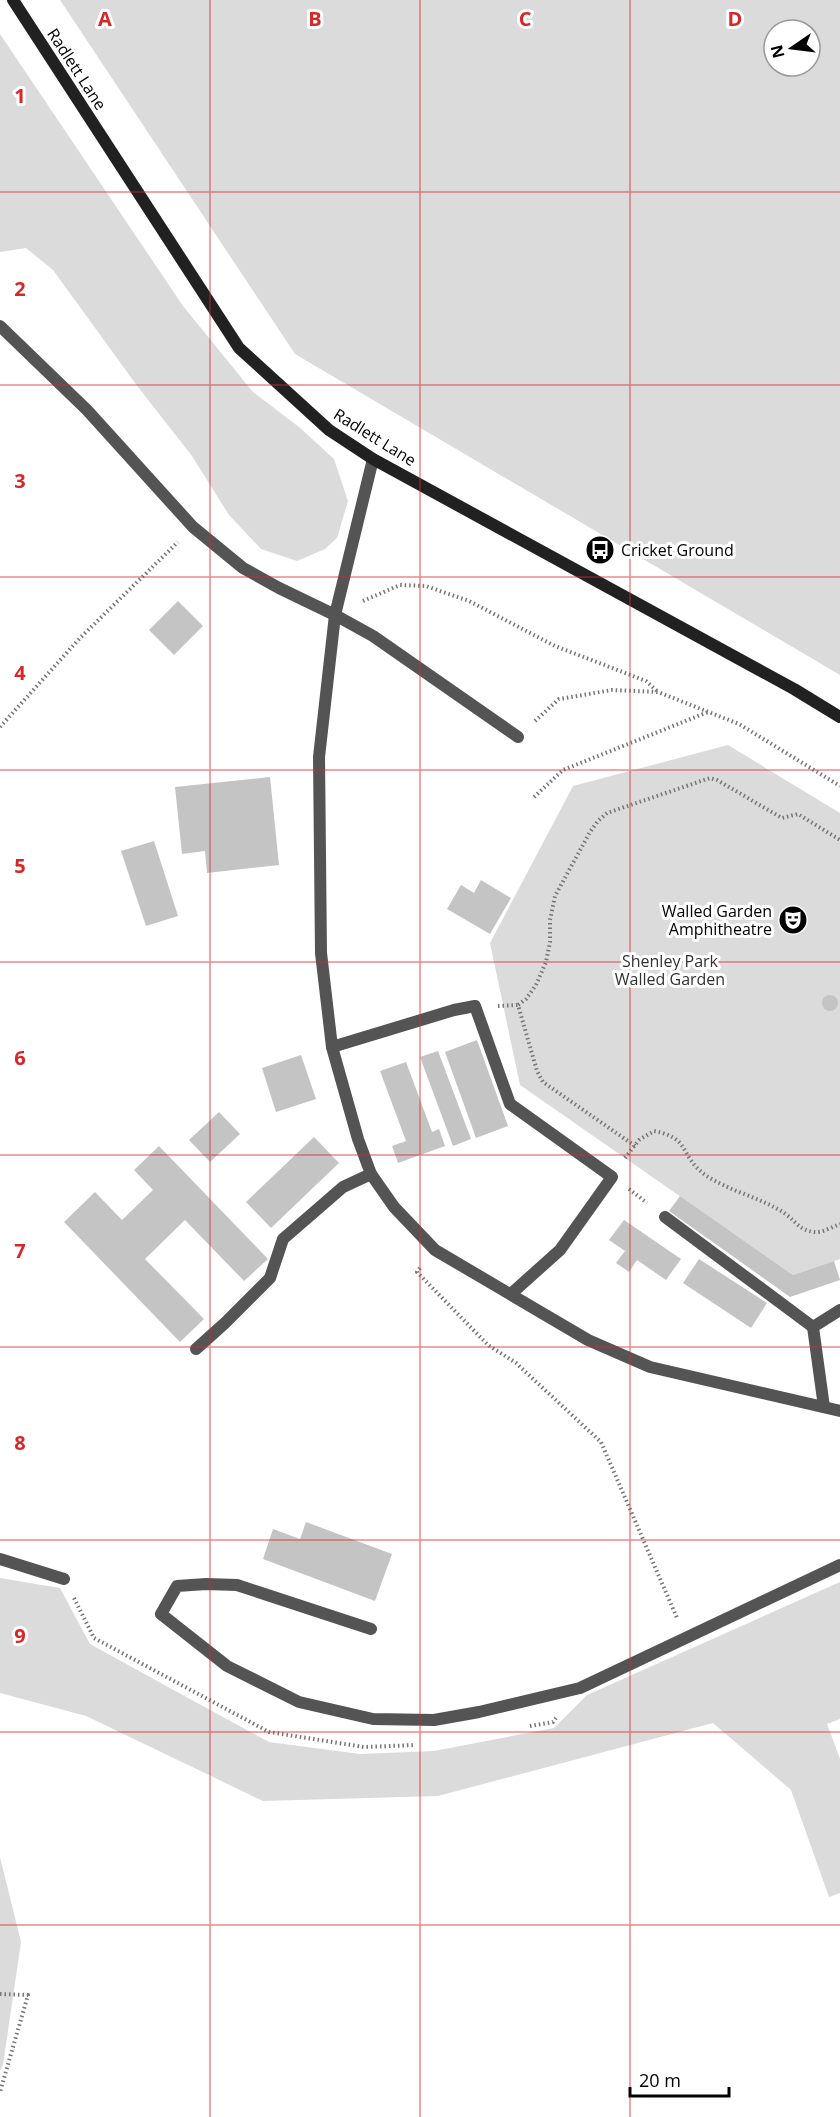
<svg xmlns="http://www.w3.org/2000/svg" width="840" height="2117" font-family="'Open Sans',sans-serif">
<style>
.green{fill:#dbdbdb;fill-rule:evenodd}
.building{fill:#c4c4c4}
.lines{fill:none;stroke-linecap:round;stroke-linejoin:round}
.path{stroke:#767676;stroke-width:4;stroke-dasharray:1.5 3;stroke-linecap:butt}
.lane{stroke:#545454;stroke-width:12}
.secondary{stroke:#212121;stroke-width:12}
.grid{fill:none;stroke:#d62828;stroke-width:1.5;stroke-opacity:0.55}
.labels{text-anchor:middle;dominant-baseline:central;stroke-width:6;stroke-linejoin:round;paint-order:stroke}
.street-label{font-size:16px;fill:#000;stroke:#fff}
.poi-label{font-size:16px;fill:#000;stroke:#fff;text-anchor:start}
.park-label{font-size:16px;fill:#323232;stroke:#fff}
.grid-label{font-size:20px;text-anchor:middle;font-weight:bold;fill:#d62828;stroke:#fff;stroke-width:6;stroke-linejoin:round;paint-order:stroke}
</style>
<rect width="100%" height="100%" fill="#fff"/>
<g class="green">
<path d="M60,0h780v675l-545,-321zM774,30h36v36h-36z"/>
<polygon points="0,34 183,306 253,392 299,427 334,459 348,501 337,538 325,549 297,561 261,549 229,515 192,456 138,387 53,270 26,248 0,252"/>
<polygon points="728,745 840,813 840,1259 793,1275 520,1085 490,943 573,786"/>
<polygon points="0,1578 60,1588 90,1644 190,1699 269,1742 360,1754 434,1751 554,1728 587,1695 840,1582 840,1719 827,1724 840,1759 840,1893 829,1897 791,1790 713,1723 438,1796 263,1801 86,1716 0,1693"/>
<polygon points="0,1857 21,1942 3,2065 0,2071"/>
</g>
<g class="building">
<polygon points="178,601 203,626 174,655 149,630"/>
<polygon points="270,777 279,865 207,873 205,851 182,854 175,787"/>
<polygon points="154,841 178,916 146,926 121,851"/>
<polygon points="481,880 511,898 490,934 447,909 461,885 474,893"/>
<circle cx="830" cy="1003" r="8"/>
<polygon points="477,1040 508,1126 476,1138 445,1052"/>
<polygon points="438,1051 471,1139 453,1146 420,1057"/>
<polygon points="301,1055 316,1099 276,1112 262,1068"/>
<polygon points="406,1062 432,1132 439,1129 445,1146 398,1163 392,1146 406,1141 380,1071"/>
<polygon points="219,1112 240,1134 210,1162 189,1140"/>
<polygon points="314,1137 339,1163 271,1228 246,1202"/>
<polygon points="159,1146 268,1259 244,1281 185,1220 145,1259 204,1319 180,1342 64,1222 95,1192 122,1220 153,1190 134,1170"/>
<polygon points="680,1196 793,1275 834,1261 840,1280 790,1297 669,1211"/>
<polygon points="624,1220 681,1259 666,1280 637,1260 629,1272 616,1263 625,1251 609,1240"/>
<polygon points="699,1259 767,1303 751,1328 683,1283"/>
<polygon points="306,1522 392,1554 375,1601 263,1559 273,1529 300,1539"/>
</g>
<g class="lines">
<g class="path">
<polyline points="363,601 400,585 426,586 469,601 555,646 646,681 658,692"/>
<polyline points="535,721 559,699 612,690 658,692 739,724 840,786"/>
<polyline points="0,727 80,638 178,542"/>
<polyline points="534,797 563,770 708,712"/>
<polyline points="498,1006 518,1005"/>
<polyline points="635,1146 543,1082 537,1071 518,1005 526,999 536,985 546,962 550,942 550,920 555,896 590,832 598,821 607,813 710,778 717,780 782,818 798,814 840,840"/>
<path d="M625,1158l14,-18 15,-9c37,7 25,24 50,43 23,17 60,24 83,41 10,8 13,15 27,17 8,1 18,-5 26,-8"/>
<polyline points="629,1189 647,1203"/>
<polyline points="420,1268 417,1272 488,1345 516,1363 601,1442 677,1618"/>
<polyline points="74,1598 94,1638 269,1732 364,1747 416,1745"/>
<polyline points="530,1726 553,1722 556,1718"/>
<polyline points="0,1994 28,1995 0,2092"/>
</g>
<g class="lane">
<polyline points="0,326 87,410 193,527 243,568 279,588 335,615 373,636 518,737"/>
<polyline points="373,459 335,615 319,757 321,953 332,1047 358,1139 371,1174 394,1207 435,1250 588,1340 650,1367 840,1411"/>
<polyline points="332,1047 454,1010 475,1006 510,1104 612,1177 560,1250 512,1293"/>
<polyline points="665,1217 813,1327"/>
<polyline points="196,1349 225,1323 270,1278 283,1239 343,1187 371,1174"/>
<polyline points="824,1407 813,1327 840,1310"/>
<polyline points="0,1559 64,1579"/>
<polyline points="371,1629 237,1585 206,1584 177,1586 161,1614 227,1666 299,1702 373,1719 434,1720 479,1712 580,1688 840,1565"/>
</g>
<polyline class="secondary" points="13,0 239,348 329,430 373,459 794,689 840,717"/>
</g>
<path class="grid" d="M210,0v2117M420,0v2117M630,0v2117M0,192h840M0,385h840M0,577h840M0,770h840M0,962h840M0,1155h840M0,1347h840M0,1540h840M0,1732h840M0,1925h840"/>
<defs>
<g id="bus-disc" transform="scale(1.5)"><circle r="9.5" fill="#000" stroke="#fff"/><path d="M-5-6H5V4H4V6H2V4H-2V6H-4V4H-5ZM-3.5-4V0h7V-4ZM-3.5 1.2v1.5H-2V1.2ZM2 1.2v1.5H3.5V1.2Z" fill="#fff"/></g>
<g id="theatre-disc" transform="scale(1.5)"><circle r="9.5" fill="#000" stroke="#fff"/><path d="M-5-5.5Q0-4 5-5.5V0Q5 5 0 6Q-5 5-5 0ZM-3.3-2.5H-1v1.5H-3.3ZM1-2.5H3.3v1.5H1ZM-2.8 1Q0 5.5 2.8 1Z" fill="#fff"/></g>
</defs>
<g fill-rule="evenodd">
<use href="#bus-disc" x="600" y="550"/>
<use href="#theatre-disc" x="793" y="920"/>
</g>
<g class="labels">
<g class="street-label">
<text transform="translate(77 69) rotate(57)">Radlett Lane</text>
<text transform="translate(375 437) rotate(32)">Radlett Lane</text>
</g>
<g class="poi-label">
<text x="621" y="550">Cricket Ground</text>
<text x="772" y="911" text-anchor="end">Walled Garden<tspan x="772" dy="18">Amphitheatre</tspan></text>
</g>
<g class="park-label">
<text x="670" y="961">Shenley Park<tspan x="670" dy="18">Walled Garden</tspan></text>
</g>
</g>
<g class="grid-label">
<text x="105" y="26">A</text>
<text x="315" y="26">B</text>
<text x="525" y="26">C</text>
<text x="735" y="26">D</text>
<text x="20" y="103">1</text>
<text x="20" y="296">2</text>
<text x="20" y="488">3</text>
<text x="20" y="680">4</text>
<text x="20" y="873">5</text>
<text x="20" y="1065">6</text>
<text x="20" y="1258">7</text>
<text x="20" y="1450">8</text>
<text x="20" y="1643">9</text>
</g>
<g transform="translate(792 48) rotate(256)"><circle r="28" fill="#ffffff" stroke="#999999" stroke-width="1.5"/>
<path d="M0-4.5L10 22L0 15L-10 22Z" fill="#000000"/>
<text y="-9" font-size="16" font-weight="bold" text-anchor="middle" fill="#000000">N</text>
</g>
<path d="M630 2087v9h99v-9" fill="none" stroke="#000000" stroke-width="3"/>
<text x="639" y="2087" font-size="18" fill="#000000" stroke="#ffffff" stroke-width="4.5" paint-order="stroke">20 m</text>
</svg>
